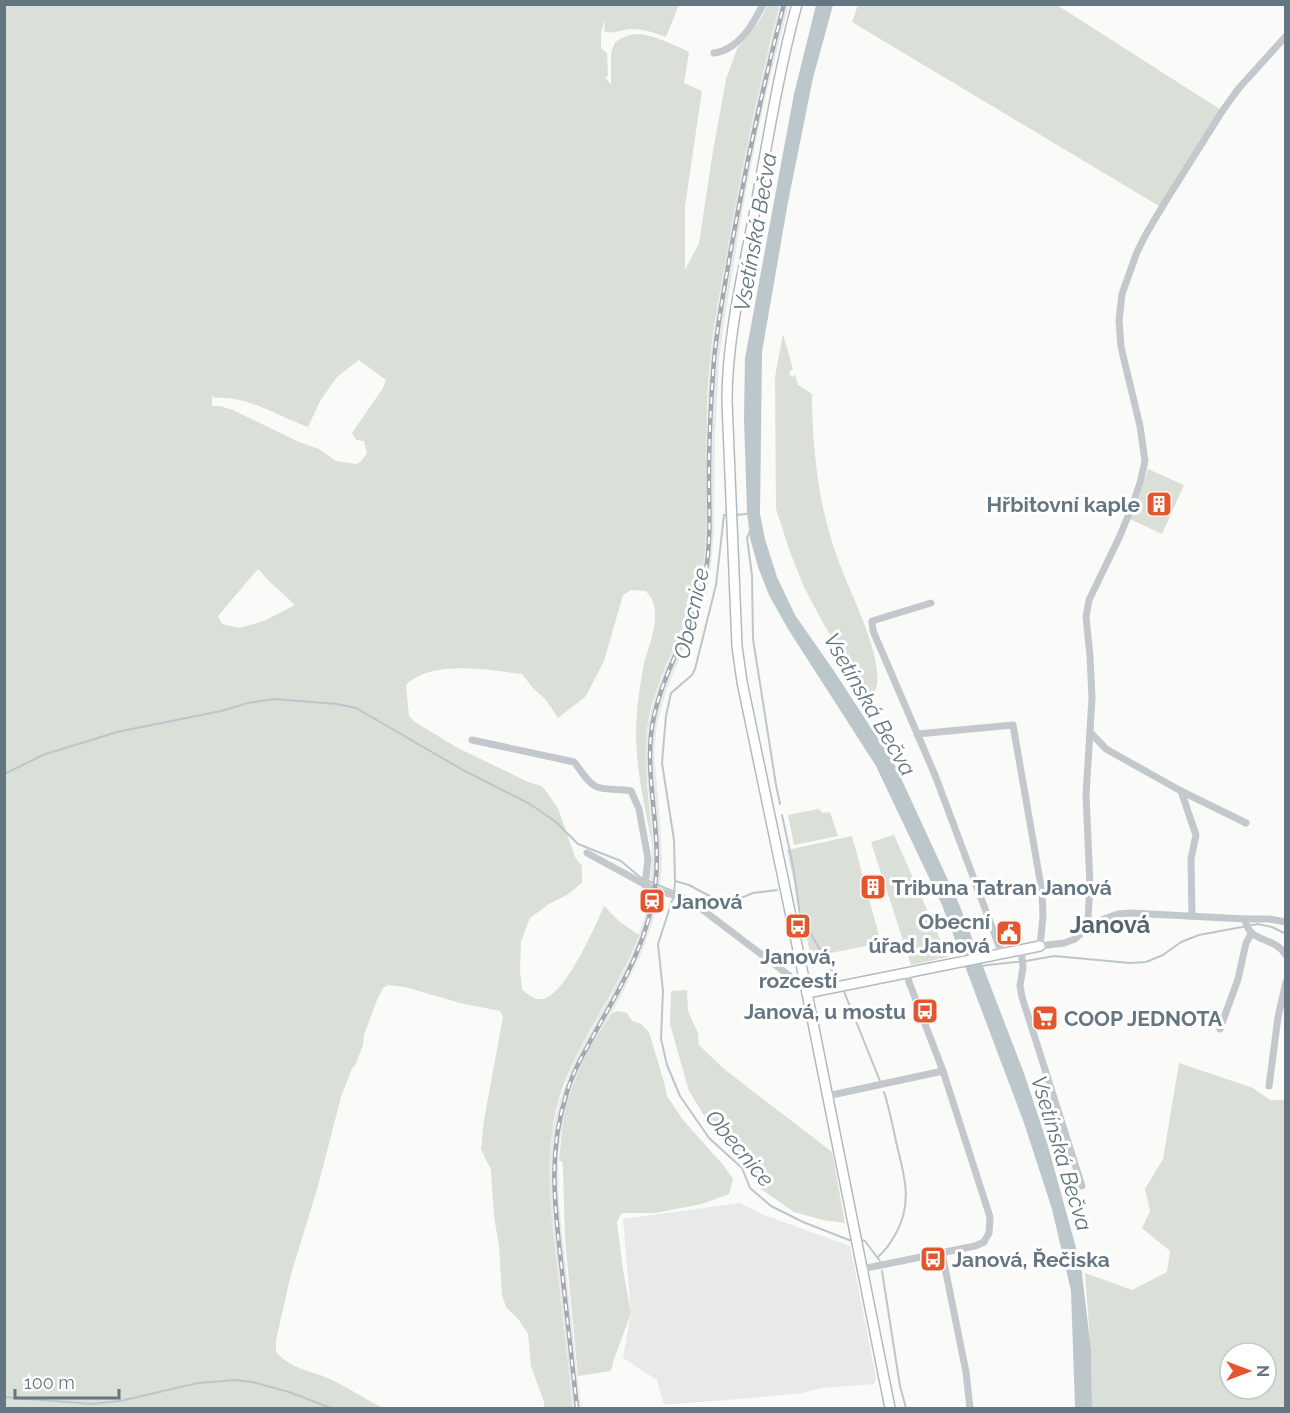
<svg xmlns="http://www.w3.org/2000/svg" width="1290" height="1413" font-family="Raleway,sans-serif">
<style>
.built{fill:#e8e9e9}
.green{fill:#dadfd7;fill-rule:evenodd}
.water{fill:#bbc7cb}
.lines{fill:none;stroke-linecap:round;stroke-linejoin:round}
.stream{stroke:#bbc7cb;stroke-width:2}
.secondary-casing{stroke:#b3babf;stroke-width:12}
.street{stroke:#c3c8cc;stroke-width:7}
.secondary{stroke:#fff;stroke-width:9}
.rail-casing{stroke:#a2aab0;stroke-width:4.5}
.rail{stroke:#fff;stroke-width:2;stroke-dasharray:7;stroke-linecap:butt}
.labels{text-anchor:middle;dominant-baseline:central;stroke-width:6;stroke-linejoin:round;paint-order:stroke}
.poi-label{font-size:21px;font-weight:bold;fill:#657683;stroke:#fff;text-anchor:start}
.water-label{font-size:22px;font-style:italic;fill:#60757c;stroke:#fff}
.quarter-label{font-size:24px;font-weight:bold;fill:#57646e;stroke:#fff}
</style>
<rect width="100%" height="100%" fill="#fafaf8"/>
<g class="built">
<polygon points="779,5 789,5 768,85 756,141 744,201 724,323 719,361 715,436 714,532 710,576 706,594 696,620 666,691 657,724 654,753 660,821 662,859 661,876 657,902 653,921 641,954 622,994 586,1057 564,1120 560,1141 558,1161 559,1204 581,1408 572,1408 550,1205 548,1160 550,1140 558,1105 570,1071 578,1053 624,970 633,951 644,919 648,900 652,859 651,822 645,753 648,723 657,687 687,617 697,591 701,575 705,532 708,398 710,360 715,322 735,199 747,139 759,83"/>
<polygon points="740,1203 764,1215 850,1246 876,1378 874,1384 822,1388 802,1393 762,1397 664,1405 657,1380 623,1358 631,1313 623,1219"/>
</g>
<g class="green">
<path d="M5,5h674l-13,32c-11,-4 -22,-8 -34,-8 -10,0 -18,6 -28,2l1,-12 -4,14v15l6,5 1,23 -3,1 6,8v-32l4,-11c7,-4 14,-8 23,-8 13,0 39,12 51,18l-5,31 18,8 -17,115v64l14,-27 14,-92 13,-72 11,-30 23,-29 7,-15h12c-21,83 -39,167 -53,252 -6,34 -13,69 -16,103 -7,65 0,130 -6,195 -5,53 -38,98 -52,149 -13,46 -2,93 0,139 -7,-34 -15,-69 -16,-105 0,-21 2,-43 6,-64 3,-23 19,-49 11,-72 -1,-4 -5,-8 -7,-11l-15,-1 -8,5 -19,66 -18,35 -28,22 -12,-18 -14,-13 -10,-13c-33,-4 -90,-15 -116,11l3,31 6,6 41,25 72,35 14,4 16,22 17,49 7,9v17l-15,12 -18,9 -19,14 -9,23 -1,30 2,19c6,4 13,11 21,9 22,-4 52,-72 61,-93l16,16 19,13c-20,53 -56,98 -76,151 -22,63 -13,118 -6,181 5,47 11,94 15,141h-28v-6l-13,-36 -3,-32 -9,-14 -13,-13 -4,-12 -3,-50 -5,-28 -3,-47 -10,-21 3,-29 19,-103 -3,-6 -40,-8 -55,-16 -17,-2 -5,3 -6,12 -13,35 -1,10 -8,21 -3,2 -11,29 -23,89 -27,88 -15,66v12c17,19 37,18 58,29 17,8 32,19 49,27h-378zM359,360l27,20 -3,8 -31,45 4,7 8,1 3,13 -7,8 -4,2 -20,-3 -17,-12 -20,-7 -66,-32 -13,-4h-8v-11l2,3c33,-3 64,18 94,29l12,-26 17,-24zM258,569l12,13 25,23 -31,16 -25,7 -17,-4 -4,-8z"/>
<polygon points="858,5 1057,5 1221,110 1183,170 1159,206 852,22"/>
<path d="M783,334l10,35 -4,3 1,3 3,2 2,-2 3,10 14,9c0,45 5,98 18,141 5,18 12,35 19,52 8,20 46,99 19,111l-46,-77 -18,-34 -14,-35 -14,-43 -1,-132z"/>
<polygon points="1148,469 1184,485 1162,534 1130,519 1140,495"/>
<polygon points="818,809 823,813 830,812 838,836 794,845 788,815"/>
<polygon points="894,835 948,957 911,965 871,842"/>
<polygon points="852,836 881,943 811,957 787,850"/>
<polygon points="687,990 688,1011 698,1033 699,1045 724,1069 832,1152 845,1223 823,1220 794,1212 758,1187 743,1158 735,1147 724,1139 705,1117 689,1091 677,1049 670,1024 671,991"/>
<polygon points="618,1011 627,1013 632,1021 641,1024 649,1032 664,1082 667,1096 683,1120 724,1166 733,1179 729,1194 702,1204 655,1213 623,1213 620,1215 617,1222 623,1270 631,1313 614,1359 611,1371 578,1376 565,1239 563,1168 562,1162 559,1160 565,1106 586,1053 612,1013"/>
<path d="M1179,1063l74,25 17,12h15v308h-193l-1,-54 -6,-81 47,17 35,-18 3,-21 -28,-23 8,-17 -5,-22 18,-30zM1230,1353h36v36h-36z"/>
</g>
<polygon class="water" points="816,5 833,5 813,78 788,202 762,352 760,514 765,539 777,577 795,615 834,671 894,763 959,904 1025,1076 1048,1146 1081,1266 1091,1350 1092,1408 1075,1408 1071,1291 1052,1209 1024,1123 942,905 876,766 788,629 769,595 758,567 750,538 747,512 744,418 745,358 794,94"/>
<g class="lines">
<g class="stream">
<polyline points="729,515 724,515 716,585 695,669 692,675 671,693 666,716 664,739 662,763 674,840 675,881 674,895 658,944 663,991 661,1039 667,1065 680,1096 709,1138 742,1168 750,1188 771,1206 803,1222 849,1240 855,1240"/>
<polyline points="735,515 747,514"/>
<polyline points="750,531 747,538 752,575 753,639 776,785 780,804"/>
<polyline points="4,774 43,755 117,732 221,711 248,703 274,699 337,704 356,708 463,770 530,804 556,822 578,844 621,861 641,878 675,892"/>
<polyline points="782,815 793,866 800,915 838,981"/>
<polyline points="675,881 689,885 717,900 729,903 753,893 777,890"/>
<polyline points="982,966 988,965 1026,961 1054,956 1130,963 1146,962 1163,955 1181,942 1199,935 1258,924 1272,927 1286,934"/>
<polyline points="843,989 880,1081"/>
<polyline points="861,1240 865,1241 880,1261"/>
<path d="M878,1257c8,-7 12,-13 17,-22 18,-31 10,-57 2,-89 -4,-18 -7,-36 -13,-54"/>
<polyline points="882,1271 900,1386 906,1408"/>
<polyline points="4,1397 92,1404 120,1401 198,1383 235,1380 252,1382 289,1392 331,1408"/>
</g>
<g class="secondary-casing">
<g id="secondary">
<path d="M797,4c-19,70 -30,141 -43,211 -12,62 -27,124 -27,186l10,245 5,36 65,311 83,415"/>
<polyline points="807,993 1040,946"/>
</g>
</g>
<g class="street">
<path d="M714,53c24,-3 39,-28 49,-49"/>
<polyline points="931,603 872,621 873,631 935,775 1002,954"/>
<polyline points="1090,732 1106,749 1181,791 1196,835 1191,859 1192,916"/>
<polyline points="917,734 1013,725 1042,892 1043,916 1040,946 1064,943 1075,939 1084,931 1088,919 1090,885 1086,795 1092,698 1090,656 1086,617 1089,600 1119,538 1133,504 1140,483 1145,461 1140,426 1121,347 1119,320 1122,294 1137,252 1146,234 1167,199 1223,110 1239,88 1286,36"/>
<path d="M472,740l102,22c7,8 13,21 23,25 11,4 23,1 34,4l8,18 9,50 -3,26"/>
<polyline points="1181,791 1246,823"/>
<polyline points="587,853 655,890 687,899 695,904 799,983 805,985"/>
<polyline points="1042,892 1090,885"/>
<path d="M1245,919c4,25 28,16 41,36"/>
<polyline points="1087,925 1118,914 1131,913 1245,919 1269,919 1286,922"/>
<polyline points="1021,949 1023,967 1020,986 1022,997 1082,1186"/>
<polyline points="1220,1029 1238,979 1246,943 1251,934"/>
<polyline points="1269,1086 1278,1017 1286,982"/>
<polyline points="827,1096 943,1071"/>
<polyline points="942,1253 966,1372 970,1408"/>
<polyline points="862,1269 975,1246 984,1242 989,1233 990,1217 943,1071 909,982 907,973"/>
</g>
<use href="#secondary" class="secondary"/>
<g class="rail-casing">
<path id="rail" d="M577,1408c-5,-45 -10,-91 -15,-137 -7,-63 -15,-117 5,-179 8,-26 22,-48 35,-72 24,-42 47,-84 53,-133 7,-52 -9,-102 -4,-152 6,-59 44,-107 55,-165 5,-31 3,-62 3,-94 0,-38 2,-77 5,-116 4,-41 12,-81 19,-122 14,-78 31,-156 51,-234"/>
</g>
<use href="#rail" class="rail"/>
</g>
<defs>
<g id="building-square" transform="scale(1.35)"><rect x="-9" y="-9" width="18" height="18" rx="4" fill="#e4572e" stroke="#fff"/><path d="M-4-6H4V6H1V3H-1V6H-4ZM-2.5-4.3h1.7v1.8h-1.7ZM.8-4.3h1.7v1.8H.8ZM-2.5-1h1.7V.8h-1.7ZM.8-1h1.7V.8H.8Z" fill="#fff"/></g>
<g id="station-square" transform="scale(1.35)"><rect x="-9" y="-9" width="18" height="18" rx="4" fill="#e4572e" stroke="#fff"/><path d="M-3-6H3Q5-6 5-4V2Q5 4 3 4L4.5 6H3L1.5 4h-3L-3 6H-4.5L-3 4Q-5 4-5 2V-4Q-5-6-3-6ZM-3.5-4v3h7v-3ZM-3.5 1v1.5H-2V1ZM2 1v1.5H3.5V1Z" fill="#fff"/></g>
<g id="bus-square" transform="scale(1.35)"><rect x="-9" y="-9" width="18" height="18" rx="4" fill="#e4572e" stroke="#fff"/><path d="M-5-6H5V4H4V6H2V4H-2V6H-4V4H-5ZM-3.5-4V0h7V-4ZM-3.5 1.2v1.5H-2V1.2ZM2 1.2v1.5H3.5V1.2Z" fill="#fff"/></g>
<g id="civic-square" transform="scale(1.35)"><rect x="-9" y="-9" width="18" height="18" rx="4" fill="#e4572e" stroke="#fff"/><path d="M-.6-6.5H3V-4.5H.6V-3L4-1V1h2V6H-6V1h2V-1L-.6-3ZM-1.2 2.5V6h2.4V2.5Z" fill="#fff"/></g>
<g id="supermarket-square" transform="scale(1.35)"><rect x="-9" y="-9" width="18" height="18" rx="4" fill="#e4572e" stroke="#fff"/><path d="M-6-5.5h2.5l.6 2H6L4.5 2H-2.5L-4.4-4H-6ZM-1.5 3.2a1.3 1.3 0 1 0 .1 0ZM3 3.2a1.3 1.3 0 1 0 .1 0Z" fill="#fff"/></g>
</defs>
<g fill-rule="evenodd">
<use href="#building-square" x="1159" y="504"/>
<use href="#building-square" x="873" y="887"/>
<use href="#station-square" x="652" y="901"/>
<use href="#bus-square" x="798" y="926"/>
<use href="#civic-square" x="1009" y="933"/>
<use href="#bus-square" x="925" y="1011"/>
<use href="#supermarket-square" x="1045" y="1018"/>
<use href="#bus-square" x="933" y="1259"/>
</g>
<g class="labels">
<g class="poi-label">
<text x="1140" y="504" text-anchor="end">Hřbitovní kaple</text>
<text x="892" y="887">Tribuna Tatran Janová</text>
<text x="672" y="901">Janová</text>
<text x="990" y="921" text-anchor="end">Obecní<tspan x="990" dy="24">úřad Janová</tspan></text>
<text x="798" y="956" text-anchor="middle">Janová,<tspan x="798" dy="24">rozcestí</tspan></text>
<text x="906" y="1011" text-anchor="end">Janová, u mostu</text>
<text x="1064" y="1018">COOP JEDNOTA</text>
<text x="952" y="1259">Janová, Řečiska</text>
</g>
<g class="water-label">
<text transform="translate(755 232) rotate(-80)">Vsetínská Bečva</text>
<text transform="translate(691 613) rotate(-77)">Obecnice</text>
<text transform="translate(870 704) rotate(60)">Vsetínská Bečva</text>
<text transform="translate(740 1148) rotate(50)">Obecnice</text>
<text transform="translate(1062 1153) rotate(73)">Vsetínská Bečva</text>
</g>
<g class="quarter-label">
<text x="1110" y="924">Janová</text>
</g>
</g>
<rect width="1290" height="1413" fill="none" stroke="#657683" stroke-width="12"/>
<g transform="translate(1248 1371) rotate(90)"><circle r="28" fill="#ffffff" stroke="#c1c8cd" stroke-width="1.5"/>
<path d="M0-4.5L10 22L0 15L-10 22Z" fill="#e4572e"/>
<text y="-9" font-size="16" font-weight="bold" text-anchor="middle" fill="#657683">N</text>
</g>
<path d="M15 1389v9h104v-9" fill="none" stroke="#657683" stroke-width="3"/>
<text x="24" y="1389" font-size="18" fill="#657683" stroke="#ffffff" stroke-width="4.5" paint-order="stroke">100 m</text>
</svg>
